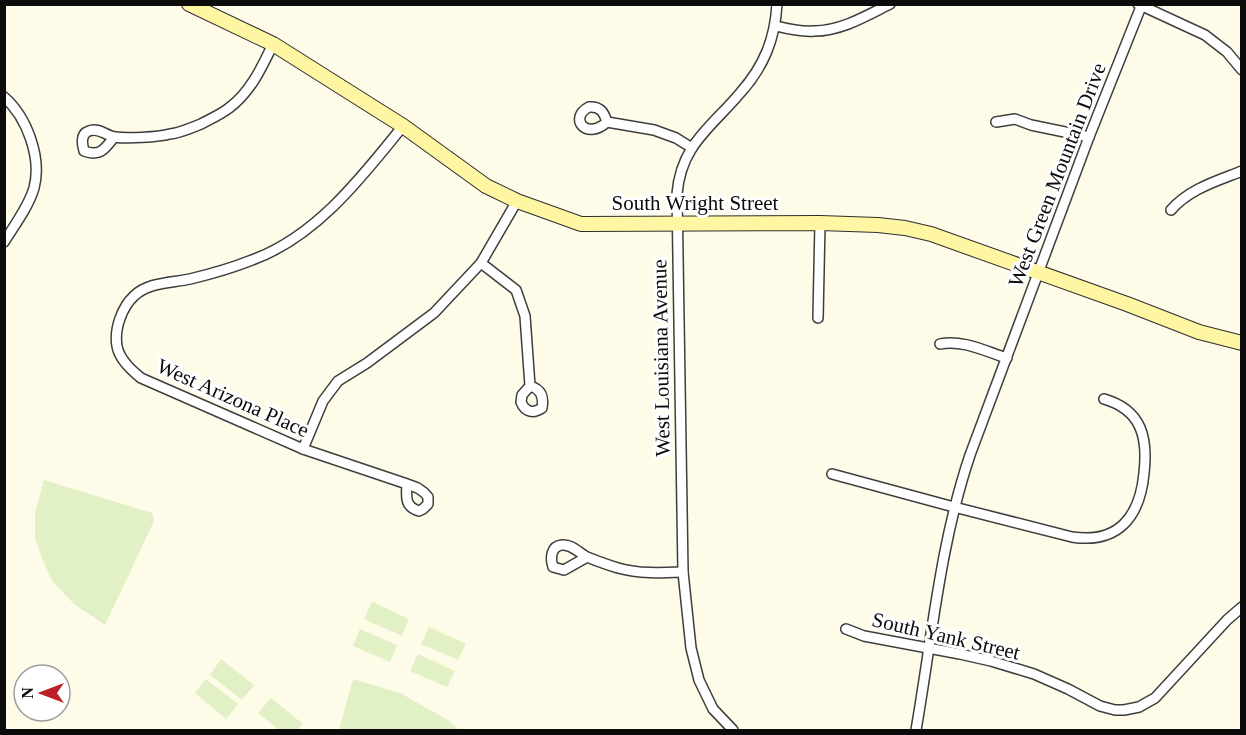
<svg xmlns="http://www.w3.org/2000/svg" width="1246" height="735" font-family="Georgia,serif">
<style>
.pitch{fill:#e1f0c5}
.lines{fill:none;stroke-linecap:round;stroke-linejoin:round}
.street-casing{stroke:#3e3e3e;stroke-width:12}
.secondary-casing{stroke:#2d2d2d;stroke-width:16}
.street{stroke:#fff;stroke-width:9}
.secondary{stroke:#fff6a4;stroke-width:14}
.labels{text-anchor:middle;dominant-baseline:central;stroke-width:6;stroke-linejoin:round;paint-order:stroke}
.street-label{font-size:21px;fill:#0b0b0b;stroke:#fff}
</style>
<rect width="100%" height="100%" fill="#fffbe9"/>
<g class="pitch">
<polygon points="44,480 152,513 154,521 105,625 74,604 53,582 43,561 35,538 35,513"/>
<polygon points="372,602 409,619 402,636 364,619"/>
<polygon points="429,627 466,644 458,660 421,644"/>
<polygon points="360,629 397,645 390,662 353,646"/>
<polygon points="418,654 455,671 447,687 410,671"/>
<polygon points="221,659 254,685 242,700 210,675"/>
<polygon points="206,679 238,704 226,719 195,693"/>
<polygon points="353,679 400,693 448,720 459,730 339,730"/>
<polygon points="271,698 303,724 297,730 279,730 258,713"/>
</g>
<g class="lines">
<g class="street-casing">
<g id="street">
<polyline points="1138,4 1205,35 1227,52 1242,70"/>
<path d="M776,26c12,3 25,6 38,5 27,0 52,-15 76,-27"/>
<path d="M4,97c23,20 38,61 30,91 -5,18 -20,38 -30,54"/>
<path d="M589,107c12,-1 15,6 18,15 -21,19 -39,-4 -18,-15z"/>
<polyline points="607,122 654,130 676,138 692,148"/>
<polyline points="996,122 1015,119 1031,125 1089,137"/>
<path d="M403,126c-41,51 -87,111 -151,134 -20,8 -41,14 -62,19 -18,4 -42,3 -56,17 -12,11 -20,33 -17,50 2,13 14,24 24,32l162,71 104,35c9,3 15,5 21,13v7l-5,5 -4,2c-14,-4 -13,-14 -12,-27"/>
<path d="M114,137c-9,12 -14,20 -30,14 -2,-7 -4,-17 5,-20 9,-4 18,5 26,6 12,2 43,0 55,-3 10,-1 21,-6 31,-10 9,-5 19,-9 28,-16 21,-15 33,-41 44,-64"/>
<path d="M1171,210c18,-21 46,-29 71,-39"/>
<path d="M481,263l35,27 9,26 5,70 -8,9 -1,7c4,10 12,12 21,6 2,-11 -1,-19 -12,-22"/>
<polyline points="818,318 820,223"/>
<path d="M940,344c22,-5 47,8 67,14"/>
<polyline points="303,449 323,401 338,381 367,363 434,313 481,263 517,201"/>
<path d="M832,474l122,33 118,30c46,7 68,-20 72,-64 4,-35 -2,-63 -40,-74"/>
<path d="M587,557l-23,13 -11,-3c-3,-9 -2,-21 9,-22 10,-1 17,8 25,12 10,4 21,8 31,11 22,6 42,5 65,4"/>
<polyline points="846,629 864,636 960,654 991,661 1034,674 1068,689 1100,706 1115,710 1124,710 1139,707 1155,698 1227,620 1242,607"/>
<path d="M733,730l-20,-21 -14,-29 -8,-32 -8,-76 -6,-378c4,-50 35,-67 64,-102 23,-26 34,-53 36,-88"/>
<path d="M916,730c16,-92 24,-186 54,-275l119,-318 53,-133"/>
</g>
</g>
<g class="secondary-casing">
<polyline id="secondary" points="189,4 273,44 403,126 486,186 517,201 581,224 820,223 878,225 905,228 931,234 1127,304 1199,332 1242,343"/>
</g>
<use href="#street" class="street"/>
<use href="#secondary" class="secondary"/>
</g>
<g class="labels">
<g class="street-label">
<text transform="translate(1057 175) rotate(-69)">West Green Mountain Drive</text>
<text x="695" y="203">South Wright Street</text>
<text transform="translate(661 358) rotate(-91)">West Louisiana Avenue</text>
<text transform="translate(233 398) rotate(24)">West Arizona Place</text>
<text transform="translate(946 636) rotate(13)">South Yank Street</text>
</g>
</g>
<rect width="1246" height="735" fill="none" stroke="#0b0b0b" stroke-width="12"/>
<g transform="translate(42 693) rotate(270)"><circle r="28" fill="#ffffff" stroke="#9d9d9d" stroke-width="1.5"/>
<path d="M0-4.5L10 22L0 15L-10 22Z" fill="#bc2128"/>
<text y="-9" font-size="16" font-weight="bold" text-anchor="middle" fill="#0b0b0b">N</text>
</g>
</svg>
